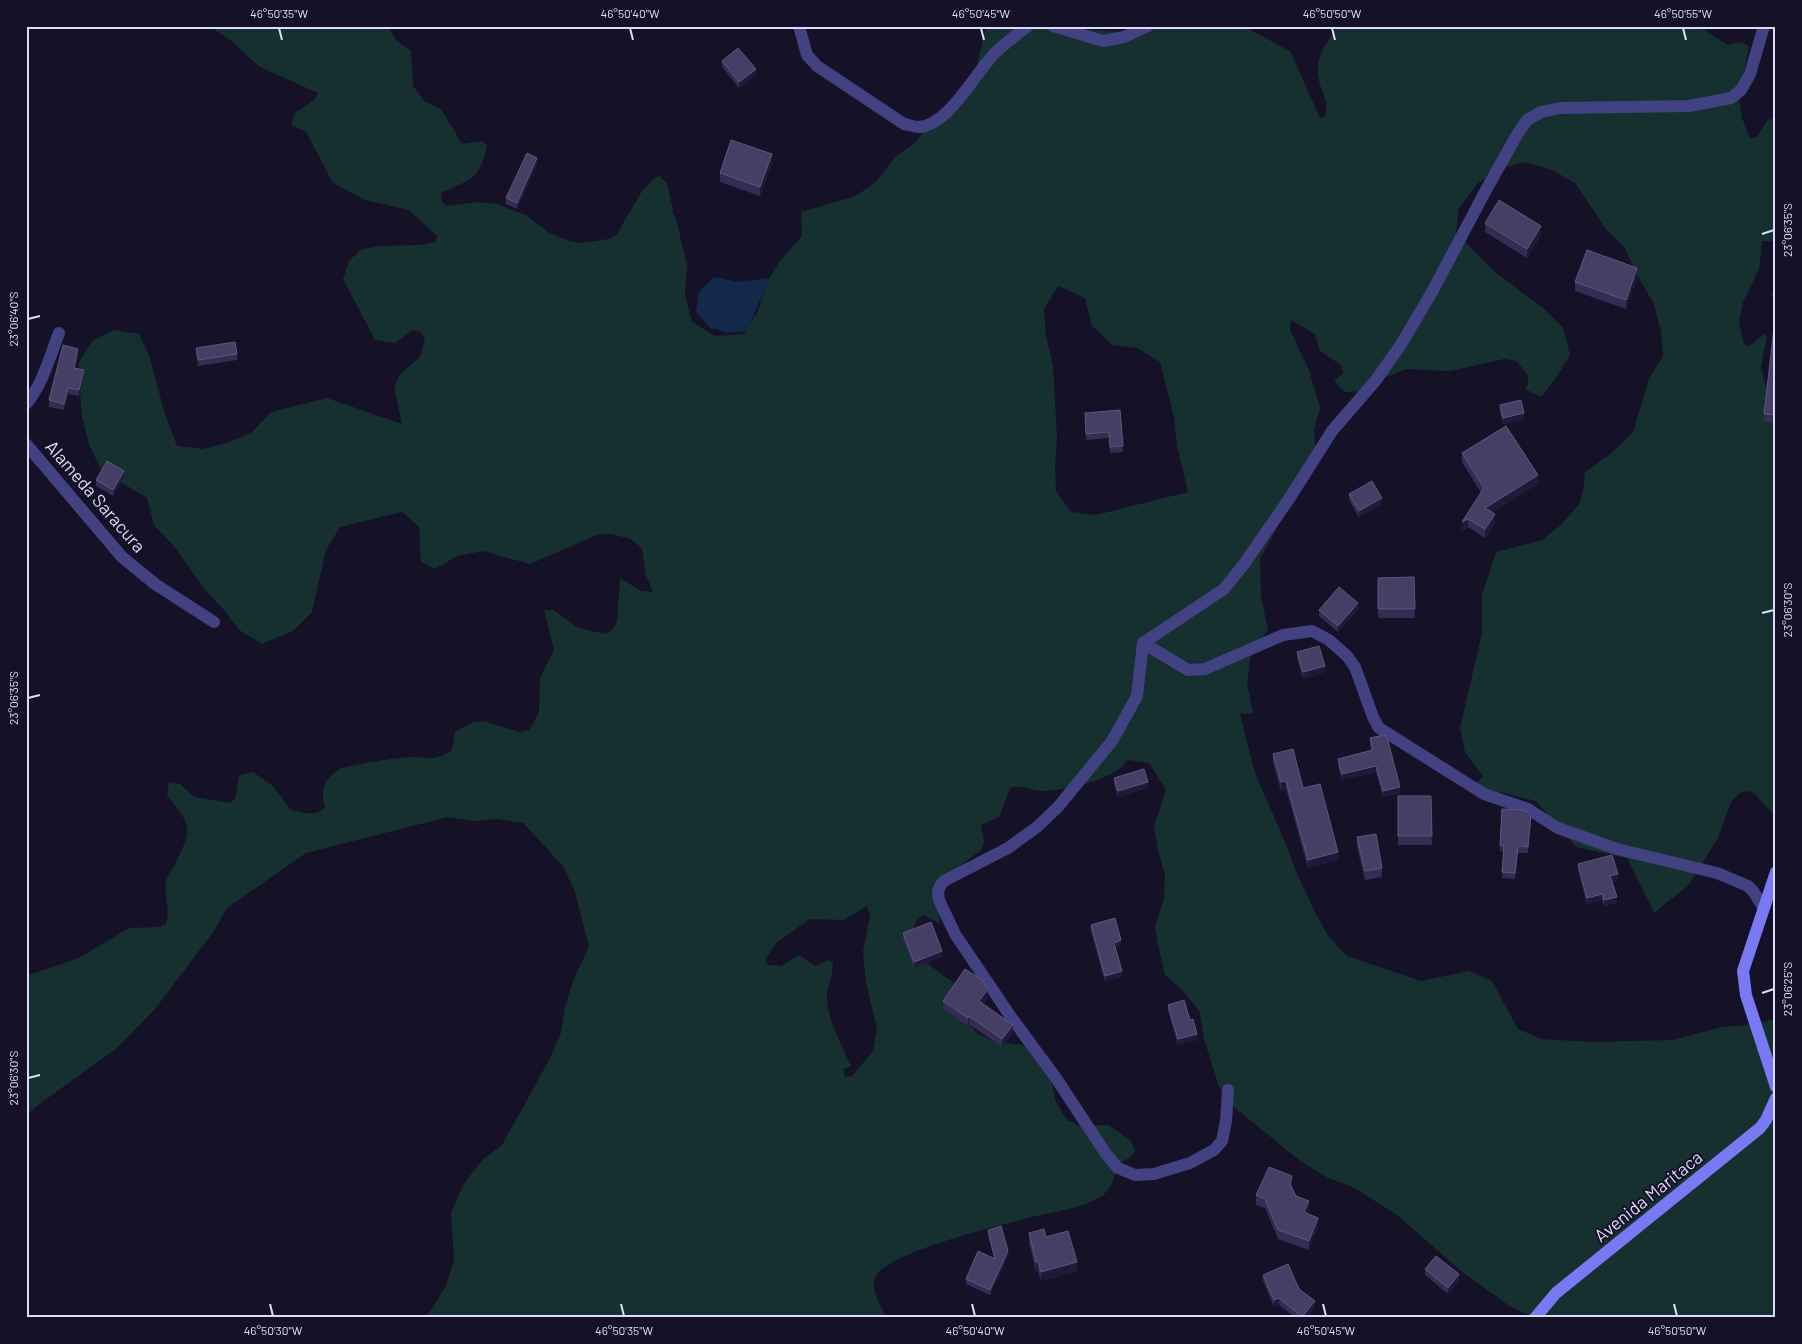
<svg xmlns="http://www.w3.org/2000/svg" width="1802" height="1344" font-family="Barlow,sans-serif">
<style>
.green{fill:#15302f;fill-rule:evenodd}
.water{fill:#13294a}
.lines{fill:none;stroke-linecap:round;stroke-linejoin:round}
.street{stroke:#424182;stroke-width:12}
.secondary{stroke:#7a79f4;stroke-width:12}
.wall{fill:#342c53}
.shaded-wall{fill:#201a3a}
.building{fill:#463f65;stroke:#5e577d}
.ticks{fill:none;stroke:#dedbfc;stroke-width:2}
.labels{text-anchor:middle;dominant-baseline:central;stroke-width:4;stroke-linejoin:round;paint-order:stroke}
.street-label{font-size:18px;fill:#dedbfc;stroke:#151227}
.neatline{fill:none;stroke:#dedbfc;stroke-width:2}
.ticks-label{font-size:12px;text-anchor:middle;fill:#dedbfc}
</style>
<rect width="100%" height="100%" fill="#151227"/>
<path class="green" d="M209,26h181l-1,2 7,12 15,11 2,35 11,15 17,8 21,35 21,-3 4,4c-7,35 -16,34 -46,48l1,9 5,4 31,-4 19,2 29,11 22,17 21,9 13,2 27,-4 8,-5 25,-43 11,-12 6,-3 8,7 6,27 -1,2 4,7 11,46 -2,30 7,27 23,14 29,-2 14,-23 8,-27 13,-22 23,-26 -1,-24 55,-16 21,-15 18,-24 21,-15 10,-14 16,-4 32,-46 12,-52h75l3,2 59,4 17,-6h103l47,25 30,67 5,-2c5,-19 -5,-23 -7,-41 -3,-18 10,-35 20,-49h365l1,4 24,15 15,-3 6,5 -10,49 3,22 8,20h6l12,-18 8,-2v123h-14l-3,28 -16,33 -4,20 5,23 5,1 15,-12 3,3 -6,30 10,39 5,2v409l-21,-23 -7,-3 -8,2 -9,9 -13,36 -30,48 -32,25 -1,3 -28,-56 -51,-11 -40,-46 -62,-15 9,-10 -18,-24 -5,-24 22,-95v-38l14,-43 46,-12 20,-16 18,-21 5,-24 -1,-6 30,-22 19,-19 16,-53 14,-23 -2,-24 -7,-28 -17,-29 -12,-27 -19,-19 -31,-46 -23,-13 -27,-8 -27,7 -21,15 -18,24 -3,25 39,39 48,36 20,20 7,27 -14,23 -15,19 -16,-8 3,-5v-9l-12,-14 -12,-2 -54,12 -44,-2 -22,9 -20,13 -20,1 -10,-11 9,-8 -2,-8 -21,-14 -5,-17 -24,-14 -1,10 19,40 11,38 -6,22 1,16 -13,35 -42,78 1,37 7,34 -18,29 -3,24 6,30 -13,1 15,59 32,74 8,22 21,45 12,22 19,20 74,25 48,-10 23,10 26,48 23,10 51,3 81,-2 49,-13 25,-2 29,-6v299h-241l-27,-13 -47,-34 -64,-56 -44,-28 -25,-9 -29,-18 -64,-52 -16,-21 -15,-48 -4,-27 -17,-21 -18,-16 -6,-25 -4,-24 9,-26 1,-25 -7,-25 -4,-24 12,-36 -17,-27 -22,-3c-7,18 -64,31 -82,31 -12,0 -24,-7 -35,-3l-11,29 -18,8 3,18 -4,8 -31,23 -12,15 3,35 -16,-9 -7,5 -3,6 3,30 37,27 8,27 14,23 17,8 35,5 20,20 8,36 11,18 13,6 29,-1 22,16 4,9 -4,7 -12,6c-3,8 -6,21 -12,28 -12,15 -52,21 -71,25 -28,7 -154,37 -161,62 -4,14 6,28 12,40h-463l8,-9 14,-23 8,-26 -3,-48 13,-28 18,-24 20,-15 47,-85 12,-27 4,-26 8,-26 16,-34 -14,-55 -12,-26 -40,-43 -26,-4 -23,2 -26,-4 -142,36 -79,55 -13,23 -59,78 -38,39 -83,60 -8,8v-140l53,-18 50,-30 30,-1 7,-3c5,-15 -3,-29 0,-42 1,-6 6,-13 9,-18 18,-36 17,-38 -8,-68l2,-14 11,2 14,13 36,6 5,-4 4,-24 14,-3 20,14 18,24c12,3 25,7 34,-3 -5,-19 -1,-28 16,-39 21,-4 50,-10 70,-11 21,0 22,5 41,-7l3,-18 18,-10 11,-1 35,11 10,-2 10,-17 1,-35 14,-28 -10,-40h9l25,18 28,6 7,-5 4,-8 3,-43 21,13 12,1 -7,-16 -4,-28 -11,-9 -20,-5 -14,1 -67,29 -47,-13 -26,5 -22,13 -14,-7 -2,-35 -17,-15 -62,15 -14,23 -14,62 -19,19 -31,13 -23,-14 -15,-20 -19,-20 -32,-45 -19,-20 -7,-27 -46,-28 -12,-26 -7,-27 -4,-53 14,-23 22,-11 25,4 10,21 15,56 13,35 26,3 27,-7 22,-10 19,-20 56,-14 75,26 -8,-37 6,-13 20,-17 5,-19 -5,-6 -7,-2 -18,13 -20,-3 -32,-61 6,-18 11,-11 19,-4 41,-1 15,-3 2,-6 -28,-26 -44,-10 -32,-17 -27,-51 -15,-7 4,-12 20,-14 3,-6 -58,-26 -30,-27zM1058,286l27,12 7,28 20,19 25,3 23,14 14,55 3,29 11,46 -92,23 -25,-3 -15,-21 -1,-24 2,-30 -4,-72 -7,-28 -2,-28zM867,906l3,9 -7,37 3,31 11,45 -4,23 -21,25 -7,1 -2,-8 8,-3c-8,-19 -23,-45 -24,-66 -1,-12 6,-23 6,-38l-5,-2 -12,6 -17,-11 -18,11 -13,-1 -3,-5 11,-17 34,-24 34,1z"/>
<polygon class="water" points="714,277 737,282 769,278 747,331 730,333 710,328 696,312 699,292"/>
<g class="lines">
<g class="street">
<path d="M799,26l8,29 10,11 87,58c5,1 11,3 15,3 31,-3 56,-54 76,-74 10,-10 21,-18 33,-27"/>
<polyline points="1053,26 1103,41 1124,37 1148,26"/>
<path d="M26,404c17,-20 24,-48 33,-71"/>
<polyline points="26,444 122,557 155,584 214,622"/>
<polyline points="1143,643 1224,589 1244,564 1289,499 1332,431 1376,380 1400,346 1432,292 1486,190 1518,133 1527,120 1541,112 1560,108 1689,106 1731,98 1741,90 1750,74 1764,26"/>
<polyline points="1143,643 1137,696 1112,741 1058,807 1037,827 1008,848 944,881 940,886 938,892 939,900 955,934 1011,1017 1056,1078 1106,1154 1118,1168 1135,1175 1154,1174 1190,1163 1214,1150 1222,1141 1226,1121 1228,1090"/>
<polyline points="1143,643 1188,670 1205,669 1283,635 1312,631 1329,640 1347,656 1355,667 1373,717 1379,728 1484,794 1528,809 1558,828 1617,849 1717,873 1748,886 1753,891 1763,907"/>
</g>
<g class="secondary">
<polyline points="1776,872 1743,971 1746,995 1776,1087"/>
<polyline points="1535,1318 1556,1293 1760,1128 1766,1120 1776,1098"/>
</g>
</g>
<g class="wall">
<polygon points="722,61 756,75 739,88 722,67"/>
<polygon points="772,163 760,196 720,182 720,173"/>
<polygon points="537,164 517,209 506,204 506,198"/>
<polygon points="1485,223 1541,235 1527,258 1485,232"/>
<polygon points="1776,268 1776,305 1773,304 1773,296"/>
<polygon points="1637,277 1626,309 1575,291 1575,282"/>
<polygon points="1776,311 1776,423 1764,422 1764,414"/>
<polygon points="196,348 237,354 237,360 198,366"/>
<polygon points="78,355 75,368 84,376 79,396 68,394 64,410 49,407 49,400"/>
<polygon points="1500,405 1524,420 1503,424 1500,411"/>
<polygon points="1120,410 1123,452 1110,453 1109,438 1086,440 1085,413"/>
<polygon points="1462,453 1538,484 1492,512 1495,523 1485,538 1468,527 1462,531 1462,522 1481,493 1462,462"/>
<polygon points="124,477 113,496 96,486 96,480"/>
<polygon points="1349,494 1382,504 1359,517 1349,500"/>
<polygon points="1414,577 1415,618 1378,618 1378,578"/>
<polygon points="1358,609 1338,632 1319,616 1319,610"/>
<polygon points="1297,652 1325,672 1303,679 1297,658"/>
<polygon points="1370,738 1400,793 1383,797 1376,772 1342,780 1338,765 1338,759 1371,750 1370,745"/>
<polygon points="1273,754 1303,788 1338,860 1308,868 1286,789 1281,791 1273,762"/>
<polygon points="1114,778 1148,788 1118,797 1114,784"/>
<polygon points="1398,796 1431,796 1432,845 1398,845"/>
<polygon points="1531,820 1528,853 1518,853 1515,879 1502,878 1504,852 1500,851 1500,845"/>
<polygon points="1357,837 1382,868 1382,877 1365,880 1357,847"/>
<polygon points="1578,864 1618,880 1612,882 1617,903 1604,906 1602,900 1587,904 1578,870"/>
<polygon points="1091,925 1121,946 1115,948 1122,977 1105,982 1091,931"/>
<polygon points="903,933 942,957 914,968 903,939"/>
<polygon points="988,997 983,1004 1013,1033 1002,1047 969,1024 968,1026 943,1009 943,1001"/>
<polygon points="1168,1005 1190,1020 1197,1040 1178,1045 1168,1011"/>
<polygon points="1292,1185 1292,1188 1296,1196 1309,1210 1308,1213 1318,1227 1309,1250 1278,1239 1265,1208 1256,1205 1256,1195"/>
<polygon points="988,1230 1008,1256 990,1295 966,1284 966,1279 994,1258 988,1236"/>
<polygon points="1029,1233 1046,1237 1077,1271 1041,1281 1038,1271 1036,1272 1029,1242"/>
<polygon points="1425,1269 1459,1280 1448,1294 1425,1275"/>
<polygon points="1263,1275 1299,1289 1315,1307 1306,1318 1296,1318 1279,1305 1274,1307 1263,1281"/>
</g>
<g class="shaded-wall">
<polygon points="756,69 756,75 739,88 739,82"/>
<polygon points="772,154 772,163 760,196 760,187"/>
<polygon points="537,158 537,164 517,209 517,203"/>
<polygon points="1541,226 1541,235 1527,258 1527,249"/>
<polygon points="1637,268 1637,277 1626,309 1626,300"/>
<polygon points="78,349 78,355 74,374 74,368"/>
<polygon points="84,370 84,376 79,396 79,390"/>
<polygon points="68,388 68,394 64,410 64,404"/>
<polygon points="1524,413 1524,420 1503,424 1503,418"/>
<polygon points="124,471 124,477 113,496 113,490"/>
<polygon points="1538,475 1538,484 1485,517 1485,508"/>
<polygon points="1382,498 1382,504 1359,517 1359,511"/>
<polygon points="1495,514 1495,523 1485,538 1485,529"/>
<polygon points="1468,519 1468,527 1462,531 1462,522"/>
<polygon points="1358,603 1358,609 1338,632 1338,626"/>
<polygon points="1325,666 1325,672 1303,679 1303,672"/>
<polygon points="1376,766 1376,772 1342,780 1342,774"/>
<polygon points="1286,781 1286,789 1281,791 1281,782"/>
<polygon points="1148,782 1148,788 1118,797 1118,791"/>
<polygon points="1400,787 1400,793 1383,797 1383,791"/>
<polygon points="1338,852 1338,860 1308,868 1308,860"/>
<polygon points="1618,874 1618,880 1610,882 1610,876"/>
<polygon points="1602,894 1602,900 1587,904 1587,898"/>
<polygon points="1617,897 1617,903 1604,906 1604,900"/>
<polygon points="1121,940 1121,946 1114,949 1114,943"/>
<polygon points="942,951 942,957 914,968 914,962"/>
<polygon points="1122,971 1122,977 1105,982 1105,976"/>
<polygon points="988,989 988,997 979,1009 979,1001"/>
<polygon points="969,1016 969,1024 968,1026 968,1018"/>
<polygon points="1013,1025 1013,1033 1002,1047 1002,1039"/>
<polygon points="1197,1034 1197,1040 1178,1045 1178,1039"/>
<polygon points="1292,1176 1292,1185 1290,1193 1290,1184"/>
<polygon points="1309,1201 1309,1210 1304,1221 1304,1212"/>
<polygon points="1318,1218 1318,1227 1309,1250 1309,1241"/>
<polygon points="1008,1251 1008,1256 990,1295 990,1290"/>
<polygon points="1036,1262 1038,1262 1038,1271 1036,1272"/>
<polygon points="1077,1262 1077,1271 1041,1281 1041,1272"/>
<polygon points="1459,1274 1459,1280 1448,1294 1448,1288"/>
<polygon points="1279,1298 1279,1305 1274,1307 1274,1300"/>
<polygon points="1315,1301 1315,1307 1306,1318 1302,1318 1302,1317"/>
</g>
<g class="building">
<polygon points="738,48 756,69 739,82 722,61"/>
<polygon points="731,140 772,154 760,187 720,173"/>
<polygon points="527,153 537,158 517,203 506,198"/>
<polygon points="1499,200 1541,226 1527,249 1485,223"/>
<polygon points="1587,250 1637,268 1626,300 1575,282"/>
<polygon points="1776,268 1776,296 1773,296"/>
<polygon points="1776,311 1776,415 1764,414"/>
<polygon points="235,342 237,354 198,360 196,348"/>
<polygon points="63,345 78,349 74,368 84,370 79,390 68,388 64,404 49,400"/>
<polygon points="1521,400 1524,413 1503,418 1500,405"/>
<polygon points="1120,410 1123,446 1110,447 1109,432 1086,434 1085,413"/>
<polygon points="1506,426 1538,475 1485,508 1495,514 1485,529 1468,519 1462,522 1484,488 1462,453"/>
<polygon points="107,461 124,471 113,490 96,480"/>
<polygon points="1372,481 1382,498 1359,511 1349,494"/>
<polygon points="1414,577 1415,609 1378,609 1378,578"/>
<polygon points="1339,587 1358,603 1338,626 1319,610"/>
<polygon points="1319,646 1325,666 1303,672 1297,652"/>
<polygon points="1384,735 1387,737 1400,787 1383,791 1376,766 1342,774 1338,759 1373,750 1370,738"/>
<polygon points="1293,749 1303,788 1320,784 1338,852 1308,860 1286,781 1281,782 1273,754"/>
<polygon points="1144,769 1148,782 1118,791 1114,778"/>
<polygon points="1398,796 1431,796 1432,836 1398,836"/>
<polygon points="1502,809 1524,810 1531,814 1528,847 1518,846 1515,873 1502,872 1504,846 1500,845"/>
<polygon points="1376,834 1382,868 1365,871 1357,837"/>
<polygon points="1612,855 1618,874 1610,876 1617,897 1604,900 1602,894 1587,898 1578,864"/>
<polygon points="1115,918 1121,940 1114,943 1122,971 1105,976 1091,925"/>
<polygon points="931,922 942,951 914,962 903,933"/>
<polygon points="965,969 982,980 988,989 979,1001 1013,1025 1002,1039 969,1016 968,1018 943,1001"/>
<polygon points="1184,1000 1190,1020 1193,1019 1197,1034 1178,1039 1168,1005"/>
<polygon points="1269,1167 1292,1176 1290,1184 1296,1196 1309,1201 1304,1212 1318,1218 1309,1241 1278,1230 1265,1199 1256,1195"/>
<polygon points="1001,1226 1008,1251 990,1290 966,1279 978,1251 995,1259 988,1230"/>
<polygon points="1044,1229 1046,1237 1068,1231 1077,1262 1041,1272 1038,1262 1036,1262 1029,1233"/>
<polygon points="1436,1256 1459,1274 1448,1288 1425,1269"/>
<polygon points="1288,1264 1299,1289 1315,1301 1302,1317 1279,1298 1274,1300 1263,1275"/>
</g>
<path class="ticks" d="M279,28l3,12M630,28l3,12M981,28l3,12M1332,28l3,12M1683,28l3,12M1762,234l12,-4M28,319l12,-3M1762,613l12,-3M28,698l12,-3M1762,993l12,-4M28,1078l12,-3M270,1304l3,12M621,1304l3,12M972,1304l3,12M1323,1304l3,12M1674,1304l3,12"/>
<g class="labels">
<g class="street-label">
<text transform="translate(96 496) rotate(49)">Alameda Saracura</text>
<text transform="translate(1648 1196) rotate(-39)">Avenida Maritaca</text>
</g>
</g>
<rect width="1802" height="1344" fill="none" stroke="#151227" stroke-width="55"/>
<rect x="28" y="28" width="1746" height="1288" class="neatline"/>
<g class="ticks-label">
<text x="279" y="18">46°50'35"W</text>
<text x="630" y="18">46°50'40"W</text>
<text x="981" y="18">46°50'45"W</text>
<text x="1332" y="18">46°50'50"W</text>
<text x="1683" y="18">46°50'55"W</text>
<text transform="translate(1788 230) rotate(-90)" y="4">23°06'35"S</text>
<text transform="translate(14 319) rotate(-90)" y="4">23°06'40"S</text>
<text transform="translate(1788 610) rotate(-90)" y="4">23°06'30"S</text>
<text transform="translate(14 698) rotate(-90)" y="4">23°06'35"S</text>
<text transform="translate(1788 989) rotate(-90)" y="4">23°06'25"S</text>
<text transform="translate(14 1078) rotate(-90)" y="4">23°06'30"S</text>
<text x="273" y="1335">46°50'30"W</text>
<text x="624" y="1335">46°50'35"W</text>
<text x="975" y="1335">46°50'40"W</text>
<text x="1326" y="1335">46°50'45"W</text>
<text x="1677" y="1335">46°50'50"W</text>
</g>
</svg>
